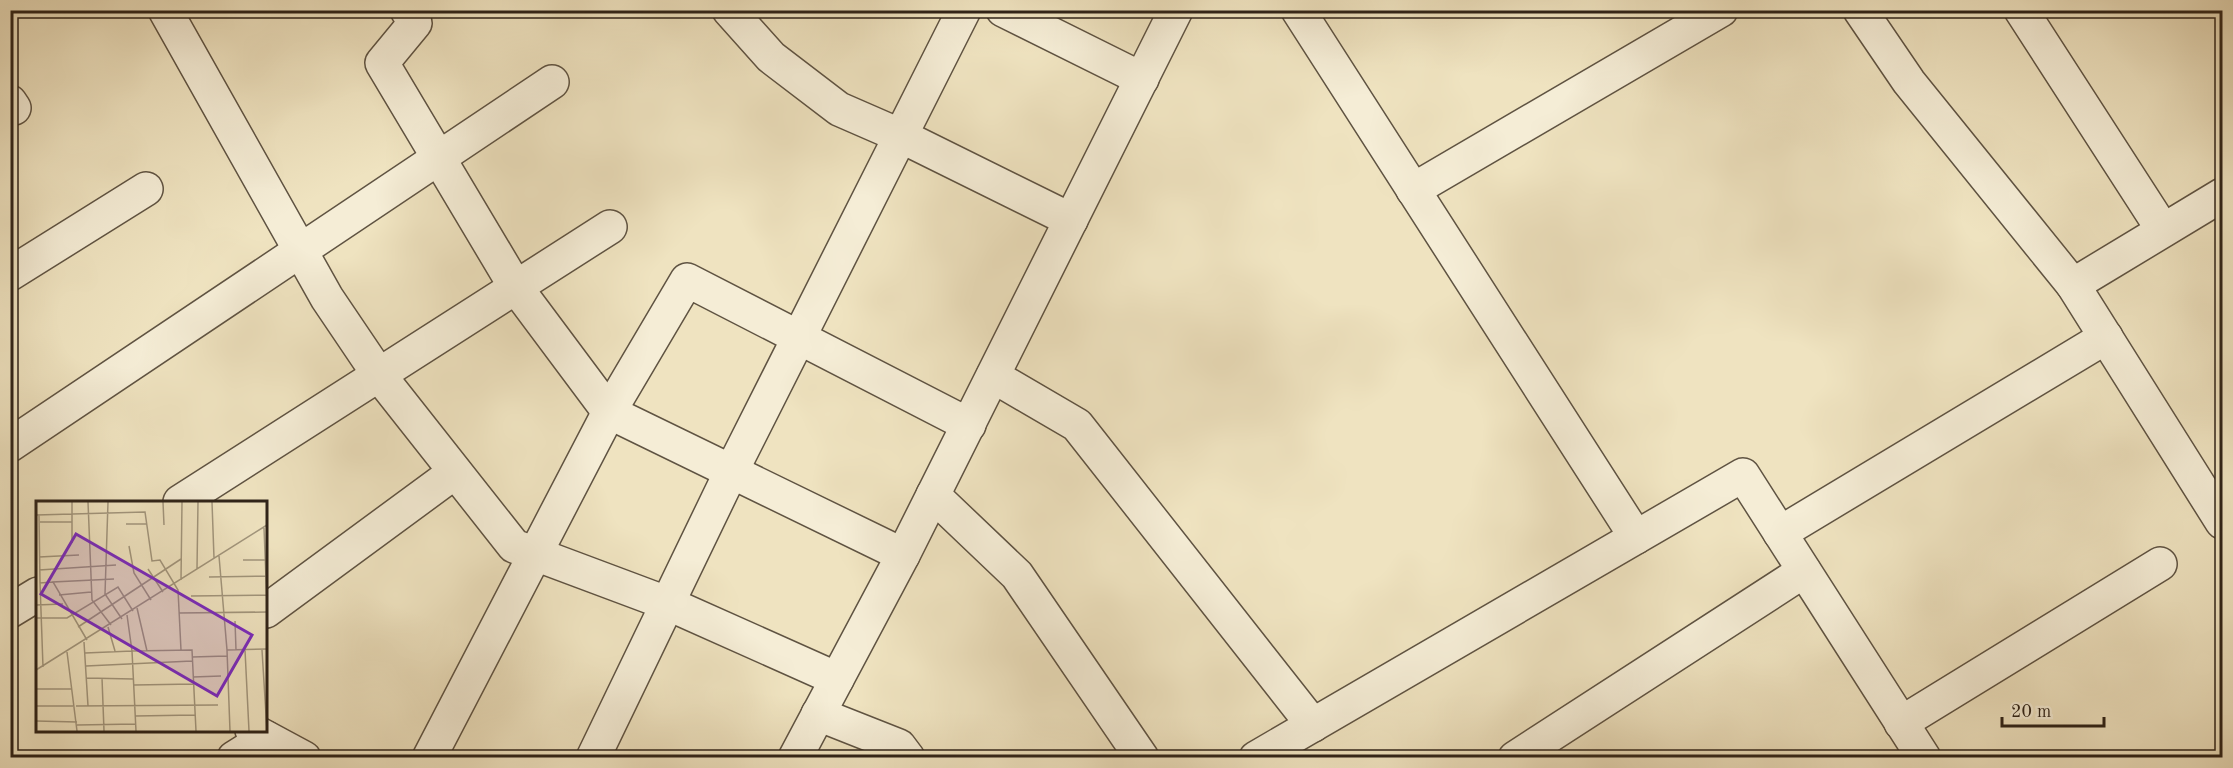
<svg xmlns="http://www.w3.org/2000/svg" width="2233" height="768" font-family="'Old Standard TT',serif">
<style>
.lines{fill:none;stroke-linecap:round;stroke-linejoin:round}
.minor-casing{stroke:#5f5342;stroke-width:36}
.minor{stroke:#f5edd6;stroke-width:33}
.inset-road{fill:none;stroke:#a2967d;stroke-width:1.5}
.view{fill:#7b2cbf;fill-opacity:0.15;stroke:#7b2cbf;stroke-width:3}
.inset-edge{fill:none;stroke:#2f2318;stroke-width:3}
</style>
<rect width="100%" height="100%" fill="#efe3c0"/>
<filter id="stains"><feTurbulence type="fractalNoise" baseFrequency=".00333" numOctaves="4"/><feColorMatrix values="0 0 0 0 .2 0 0 0 0 .09 0 0 0 0 .02 0 0 0 .5 -.17"/></filter>
<radialGradient id="worn" r=".72"><stop offset=".6" stop-color="#630" stop-opacity="0"/><stop offset="1" stop-color="#630" stop-opacity=".3"/></radialGradient>
<g class="lines">
<g class="minor-casing">
<g id="minor">
<polyline points="165,10 327,298 379,375 514,546 669,604 837,679"/>
<polyline points="407,10 415,23 382,63 515,286 609,412 903,555"/>
<polyline points="729,10 771,57 839,109 901,136 1071,220"/>
<polyline points="1003,10 1142,79"/>
<polyline points="1298,10 1636,537"/>
<polyline points="1860,10 1909,82 2073,285"/>
<polyline points="2021,10 2163,230"/>
<polyline points="10,102 14,108"/>
<polyline points="1413,190 1721,10"/>
<polyline points="2222,195 2073,285 2222,522"/>
<polyline points="10,274 146,189"/>
<polyline points="993,376 1077,425 1313,725"/>
<polyline points="10,445 552,82"/>
<polyline points="933,495 1017,575 1142,758"/>
<polyline points="180,502 610,227"/>
<polyline points="1780,533 2106,337"/>
<polyline points="10,611 38,594"/>
<polyline points="266,611 455,472"/>
<polyline points="818,714 899,746 908,758"/>
<polyline points="1901,723 2160,564"/>
<polyline points="252,730 304,758"/>
<polyline points="234,758 266,738"/>
<polyline points="429,758 609,412 687,280 969,425"/>
<polyline points="593,758 731,472 964,10"/>
<polyline points="795,758 903,555 1176,10"/>
<polyline points="1256,758 1743,475 1924,758"/>
<polyline points="1515,758 1804,571"/>
</g>
</g>
<use href="#minor" class="minor"/>
</g>
<g transform="translate(36 501)">
<rect width="231" height="231" fill="#efe3c0"/>
<path class="inset-road" d="M36,1v41M52,1l4,98 19,25M72,1l-3,92 17,25M127,1l1,23M176,1l2,56M0,14l109,-3 7,49 8,-1 18,30 3,60M3,14l1,68 13,-1M4,21h32M90,23h21M228,27l3,76M93,45l5,27 17,27M183,55l8,94M3,56l40,-2M207,59h23M112,68l15,23M161,68l1,-67M3,69l77,-5M173,76l57,-1M145,79l1,-78M4,82l3,84M23,94l32,-3M155,95l76,-1M0,104l27,-1M101,107l10,43M143,112l88,-1M91,114l5,36 60,-1 4,81M0,117h31l51,-31 15,24M199,120l1,29M42,126l103,-68M72,126l7,24M51,139l-34,-58 61,-3M48,141l4,64M209,149l4,81M226,149l5,81M31,151l10,79M49,152l47,-2 4,80M156,156l35,-1M50,165l106,-5M0,169l231,-145M157,176l28,-1M50,177l47,1M66,177l2,53M98,184l60,-1M0,188h35M0,205h37M40,205l142,-1M99,215l60,-1M0,220l41,1M41,224l59,-1M194,230l-3,-81 40,-1"/>
<path class="view" d="M40,33l176,101 -35,61 -176,-102z"/>
<rect width="231" height="231" class="inset-edge"/>
</g>
<rect width="2233" height="768" fill="none" stroke="#efe3c0" stroke-width="36"/>
<rect x="12" y="12" width="2209" height="744" fill="none" stroke="#2f2318" stroke-width="3"/>
<rect x="18" y="18" width="2197" height="732" fill="none" stroke="#2f2318" stroke-width="1.5"/>
<path d="M2002 717v9h102v-9" fill="none" stroke="#2f2318" stroke-width="3"/>
<text x="2011" y="717" font-size="18" fill="#2f2318" stroke="#f5edd6" stroke-width="4.5" paint-order="stroke">20 m</text>
<rect width="100%" height="100%" filter="url(#stains)"/>
<rect width="100%" height="100%" fill="url(#worn)"/>
</svg>
